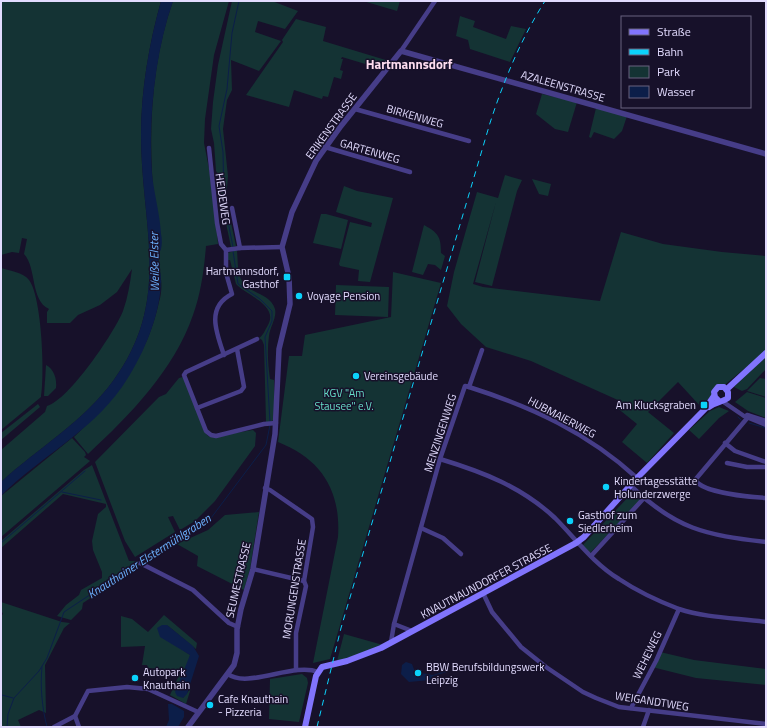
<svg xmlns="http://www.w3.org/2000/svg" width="767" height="728" font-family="'Titillium Web',sans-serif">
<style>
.green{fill:#143334}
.water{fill:#0c1e49}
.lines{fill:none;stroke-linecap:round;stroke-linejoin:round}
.stream{stroke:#0c1e49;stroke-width:1}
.minor{stroke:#463d88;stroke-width:4.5}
.tertiary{stroke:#463d88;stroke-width:5.5}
.secondary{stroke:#8174fd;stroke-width:6}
.rail{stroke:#0bd2fb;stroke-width:1;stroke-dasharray:6 5;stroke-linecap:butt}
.poi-dot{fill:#0bd2fb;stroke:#17112a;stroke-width:1.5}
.labels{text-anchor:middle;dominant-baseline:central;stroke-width:3;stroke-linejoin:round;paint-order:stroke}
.street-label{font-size:11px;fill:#e2dbfe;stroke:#17112a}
.poi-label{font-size:11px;fill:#e2dbfe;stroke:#17112a;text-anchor:start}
.park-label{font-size:11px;fill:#67dfca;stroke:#17112a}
.water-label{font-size:12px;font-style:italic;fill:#6baffc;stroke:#17112a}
.quarter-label{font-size:13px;font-weight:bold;fill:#feddf0;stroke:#17112a}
</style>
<rect width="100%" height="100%" fill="#17112a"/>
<g class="green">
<path d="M1,1h160c-12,43 -20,89 -20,134 0,91 32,164 -28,246 -31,42 -75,67 -112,101v-32l44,-38 2,-6c22,-6 67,-73 76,-95 5,-14 7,-28 9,-42l-15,23 -17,13 -22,10 -8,8h-23v-11l2,-3c-19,-9 -12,-41 -25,-55l3,-15 -5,-1 -3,15 -7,-1 -11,3z"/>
<path d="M173,1h56l-15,54 -9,64 -1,24 8,41 6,60 -12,2c-2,24 -5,47 -13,69 -19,55 -63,100 -105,139l-14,-17c41,-38 73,-79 85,-135 2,-6 3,-15 2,-22 -1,-12 -5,-21 0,-32 -3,-25 -8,-51 -9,-76 -3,-57 2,-117 21,-171z"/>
<polygon points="232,1 272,1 298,11 285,29 258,21 255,32 281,41 259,71 231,60 232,90 227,100 223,129 228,176 226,200 236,246 231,247 223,209 219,175 216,171 214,143 211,129 213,102 218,65"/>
<polygon points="363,1 400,1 397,11"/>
<polygon points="460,16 475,21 473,27 506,39 511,26 526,29 510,62 470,49 468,40 456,36"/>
<polygon points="296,19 326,27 323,41 389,61 382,69 342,57 341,59 343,59 340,70 343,71 341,79 334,77 328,97 323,96 322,99 294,90 289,107 246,95 283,42 282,40"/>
<polygon points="542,94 577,102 568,132 555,129 536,114"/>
<polygon points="596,108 627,116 622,131 614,139 594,132 591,138 589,137"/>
<polygon points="505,175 522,180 517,191 492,286 475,282 496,202 473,284 483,287 600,301 621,232 663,244 722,252 766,256 766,351 711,396 701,407 678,382 648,412 674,433 647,463 622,442 637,424 616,407 620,401 531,361 486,347 461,324 447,306 454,272 477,192 498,198"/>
<polygon points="532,179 551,184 548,196 539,194"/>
<polygon points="344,186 357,191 393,198 370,282 358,281 359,270 340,266 339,264 350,222 371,227 372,223 336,212"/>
<polygon points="321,214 326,214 348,220 341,249 313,243"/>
<path d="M424,225c14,8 17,11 17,28l4,3 -4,14 -6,-5 -7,-1 -5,11 -11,-3z"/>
<path d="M236,250l1,1c1,9 0,22 5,30 8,13 28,12 33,28 2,9 -5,18 -6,27 -2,14 -1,29 1,43l4,1v39l-3,3h-5l-2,-77 -2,-5 -3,-2c4,-2 6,-8 9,-13 11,-20 -22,-30 -32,-41l-6,-24h-3l1,-7z"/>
<path d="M1,268c9,3 22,4 28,12 13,17 16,96 12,117l-40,33z"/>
<path d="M393,272l48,11 -111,376 -17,4 25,-126c3,-47 -17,-78 -60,-95l11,-86h13l3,-21 86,-18z"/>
<polygon points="336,285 389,287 388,317 335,315"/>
<polygon points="766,356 766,369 747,389 742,391 734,387"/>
<path d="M46,365c8,4 11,14 10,23l-8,8h-4z"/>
<polygon points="183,377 207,435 210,437 253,430 256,433 255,446 215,501 195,521 180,530 173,516 168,517 175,532 135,557 125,541 95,462 159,397 166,394 179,378"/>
<polygon points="760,378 766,379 766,397 747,391"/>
<polygon points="747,392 766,398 766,418 748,411 735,402"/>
<polygon points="38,404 40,407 1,440 1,433"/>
<polygon points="719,407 729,411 719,418 699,439 689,430 710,411"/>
<polygon points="72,438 85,452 86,455 84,457 90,461 1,537 1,496"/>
<polygon points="92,465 129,561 136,561 140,565 83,603 82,609 71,620 57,616 66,605 79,595 81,590 102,578 102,572 93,550 92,541 98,514 106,507 106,504 63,494 1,548 1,541 84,470"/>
<polygon points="633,492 640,499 639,502 590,553 582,546"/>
<polygon points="259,512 250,569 244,590 197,566 198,556 177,544 208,530 225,515"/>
<polygon points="1,602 62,622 70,623 64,628 45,665 46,713 39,710 18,720 21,727 1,727 1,616 3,614 1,610"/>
<polygon points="164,615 197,643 196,649 167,625 184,651 190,655 183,698 191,688 186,704 170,695 181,671 148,668 147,665 142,665 145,646 121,647 121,616 132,619 148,632"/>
<polygon points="344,634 383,645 370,651 337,661"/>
<polygon points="660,652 694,660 766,669 766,685 696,678 652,667"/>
<polygon points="302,674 307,678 308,683 299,722 269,719 270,679"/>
</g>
<g class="water">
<path d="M161,1h12c-18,52 -25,118 -21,173 2,20 8,40 9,60 1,4 1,11 0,15 -1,3 -3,4 -3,8 0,9 4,18 3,27 -2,35 -19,74 -39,103 -33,47 -83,70 -121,109v-14c37,-34 81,-59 112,-101 60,-82 28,-155 28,-246 0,-45 8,-91 20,-134z"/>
<polygon points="162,625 167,625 193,646 199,656 187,694 183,698 177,696 175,692 190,655 160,637 157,628"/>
<polygon points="406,662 412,664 415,672 433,675 442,672 443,669 447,670 447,672 433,676 430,680 409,682 401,674 402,665"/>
<polygon points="168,704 172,704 184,711 184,717 178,727 166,727 169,720"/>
</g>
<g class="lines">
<g class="stream">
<polyline points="233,247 224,201 223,152 219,126 227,89 232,33 239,1"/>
<polyline points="233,251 238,284 260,299 272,311 272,321 265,337 270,422"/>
<polyline points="738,417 741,420"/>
<polyline points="749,423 766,428"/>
<polyline points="62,492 101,500"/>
<polyline points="1,543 85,471"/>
<polyline points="141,562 199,528 211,518 266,445 270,425"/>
<path d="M42,667c-2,19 0,41 5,60"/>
<polyline points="2,695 13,698"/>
<polyline points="7,727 8,714 14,698 39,671 47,658 64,612 138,563"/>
</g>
<g class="minor">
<polyline points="401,51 435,1"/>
<polyline points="355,109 469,141"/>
<polyline points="325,147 410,172"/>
<path d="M209,148l8,75 4,21 5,6v23l6,21c-26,13 -16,38 -8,61"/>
<polyline points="232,208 240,248"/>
<polyline points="226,250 240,248 282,247"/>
<polyline points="257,339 186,372 184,375 206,431 211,435 216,436 264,424 276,423"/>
<path d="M469,387c63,20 119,46 168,91"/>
<polyline points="722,401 744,416 766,425"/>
<polyline points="197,408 241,391 244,387 237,349"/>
<polyline points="747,415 766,421"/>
<path d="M749,416l-54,64c8,13 56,17 71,18"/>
<polyline points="725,443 735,451 766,462"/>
<path d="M440,459c43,13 82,28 115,59 21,21 38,45 64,61 18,12 39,22 60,30 27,9 58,9 87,13"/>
<polyline points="727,463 747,467 766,467"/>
<path d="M631,486c45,43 74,49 135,56"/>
<polyline points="265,488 270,490 312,519 313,527 304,581 306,586 296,633 296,670"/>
<polyline points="421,528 443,538 461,554"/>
<polyline points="591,556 644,498"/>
<polyline points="140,563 193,590 229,623 238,627"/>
<polyline points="253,569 304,581"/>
<polyline points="483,593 492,612 521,647 546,667 583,692 596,698 619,707 766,724"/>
<polyline points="394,624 412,631"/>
<polyline points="391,642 394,624 440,459 465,386 469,387 482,350"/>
<path d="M228,674c19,15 66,-12 90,-2"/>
<polyline points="631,708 656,661 679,609"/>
<polyline points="75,716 79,727"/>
<polyline points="54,727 75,716 88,691 127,687 148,689 198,712"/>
<polyline points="643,727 649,710"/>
</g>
<polyline class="tertiary" points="188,727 234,665 237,653 237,629 241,609 253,569 275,434 279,349 290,304 289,277 282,247 292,212 316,161 341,126 401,51 766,154"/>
<g class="secondary">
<polyline points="727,389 766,353"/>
<path d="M709,407c6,-5 14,-5 19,-9v-6l-4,-5h-6l-4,5 1,5 4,4"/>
<polyline points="305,727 316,676 322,667 347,661 381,648 576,543 584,537 637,478 705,409 714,396"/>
</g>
<path class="rail" d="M317,727l24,-99 149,-505c14,-43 31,-84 55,-122"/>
</g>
<g class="poi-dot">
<rect x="283" y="273" width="8" height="8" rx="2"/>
<circle cx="299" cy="296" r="4"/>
<circle cx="356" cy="376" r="4"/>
<rect x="700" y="401" width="8" height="8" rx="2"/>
<circle cx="606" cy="487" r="4"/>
<circle cx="570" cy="521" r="4"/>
<circle cx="418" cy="673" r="4"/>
<circle cx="135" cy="678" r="4"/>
<circle cx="210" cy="705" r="4"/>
</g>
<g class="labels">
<g class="street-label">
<text transform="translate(563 86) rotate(16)">AZALEENSTRASSE</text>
<text transform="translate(415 116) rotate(16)">BIRKENWEG</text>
<text transform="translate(331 126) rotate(-54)">ERIKENSTRASSE</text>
<text transform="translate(370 151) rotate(16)">GARTENWEG</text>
<text transform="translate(223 199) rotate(82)">HEIDEWEG</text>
<text transform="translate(562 417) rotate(28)">HUBMAIERWEG</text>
<text transform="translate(440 433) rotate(-72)">MENZINGENWEG</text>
<text transform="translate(238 580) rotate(-77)">SEUMESTRASSE</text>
<text transform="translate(486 581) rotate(-28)">KNAUTNAUNDORFER STRASSE</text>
<text transform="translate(294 589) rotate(-81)">MORUNGENSTRASSE</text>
<text transform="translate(647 655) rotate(-64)">WEHEWEG</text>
<text transform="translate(652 701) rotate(9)">WEIGANDTWEG</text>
</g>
<g class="poi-label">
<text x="279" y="271" text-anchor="end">Hartmannsdorf,<tspan x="279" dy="13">Gasthof</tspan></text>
<text x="307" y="296">Voyage Pension</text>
<text x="364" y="376">Vereinsgebäude</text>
<text x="696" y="405" text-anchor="end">Am Klucksgraben</text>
<text x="614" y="481">Kindertagesstätte<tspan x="614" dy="13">Holunderzwerge</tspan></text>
<text x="578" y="515">Gasthof zum<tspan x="578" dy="13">Siedlerheim</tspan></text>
<text x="426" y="667">BBW Berufsbildungswerk<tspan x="426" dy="13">Leipzig</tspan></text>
<text x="143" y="672">Autopark<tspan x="143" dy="13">Knauthain</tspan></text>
<text x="218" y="699">Cafe Knauthain<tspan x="218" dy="13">- Pizzeria</tspan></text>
</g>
<g class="park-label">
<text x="344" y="393">KGV "Am<tspan x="344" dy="13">Stausee" e.V.</tspan></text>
</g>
<g class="water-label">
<text transform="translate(154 262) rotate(-91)">Weiße Elster</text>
<text transform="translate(149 556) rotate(-33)">Knauthainer Elstermühlgraben</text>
</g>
<g class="quarter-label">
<text x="409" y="64">Hartmannsdorf</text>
</g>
</g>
<rect width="767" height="728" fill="none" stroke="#e2dbfe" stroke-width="4"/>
<rect x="621" y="16" width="130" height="92" fill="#17112a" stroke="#68627f"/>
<rect x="629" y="29" width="20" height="6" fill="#8174fd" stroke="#68627f"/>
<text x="657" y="36" font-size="12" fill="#e2dbfe">Straße</text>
<rect x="629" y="49" width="20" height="6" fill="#0bd2fb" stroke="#68627f"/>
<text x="657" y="56" font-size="12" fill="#e2dbfe">Bahn</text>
<rect x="629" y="66" width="20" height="12" fill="#143334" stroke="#68627f"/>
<text x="657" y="76" font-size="12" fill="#e2dbfe">Park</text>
<rect x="629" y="86" width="20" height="12" fill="#0c1e49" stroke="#68627f"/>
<text x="657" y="96" font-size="12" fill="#e2dbfe">Wasser</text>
</svg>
